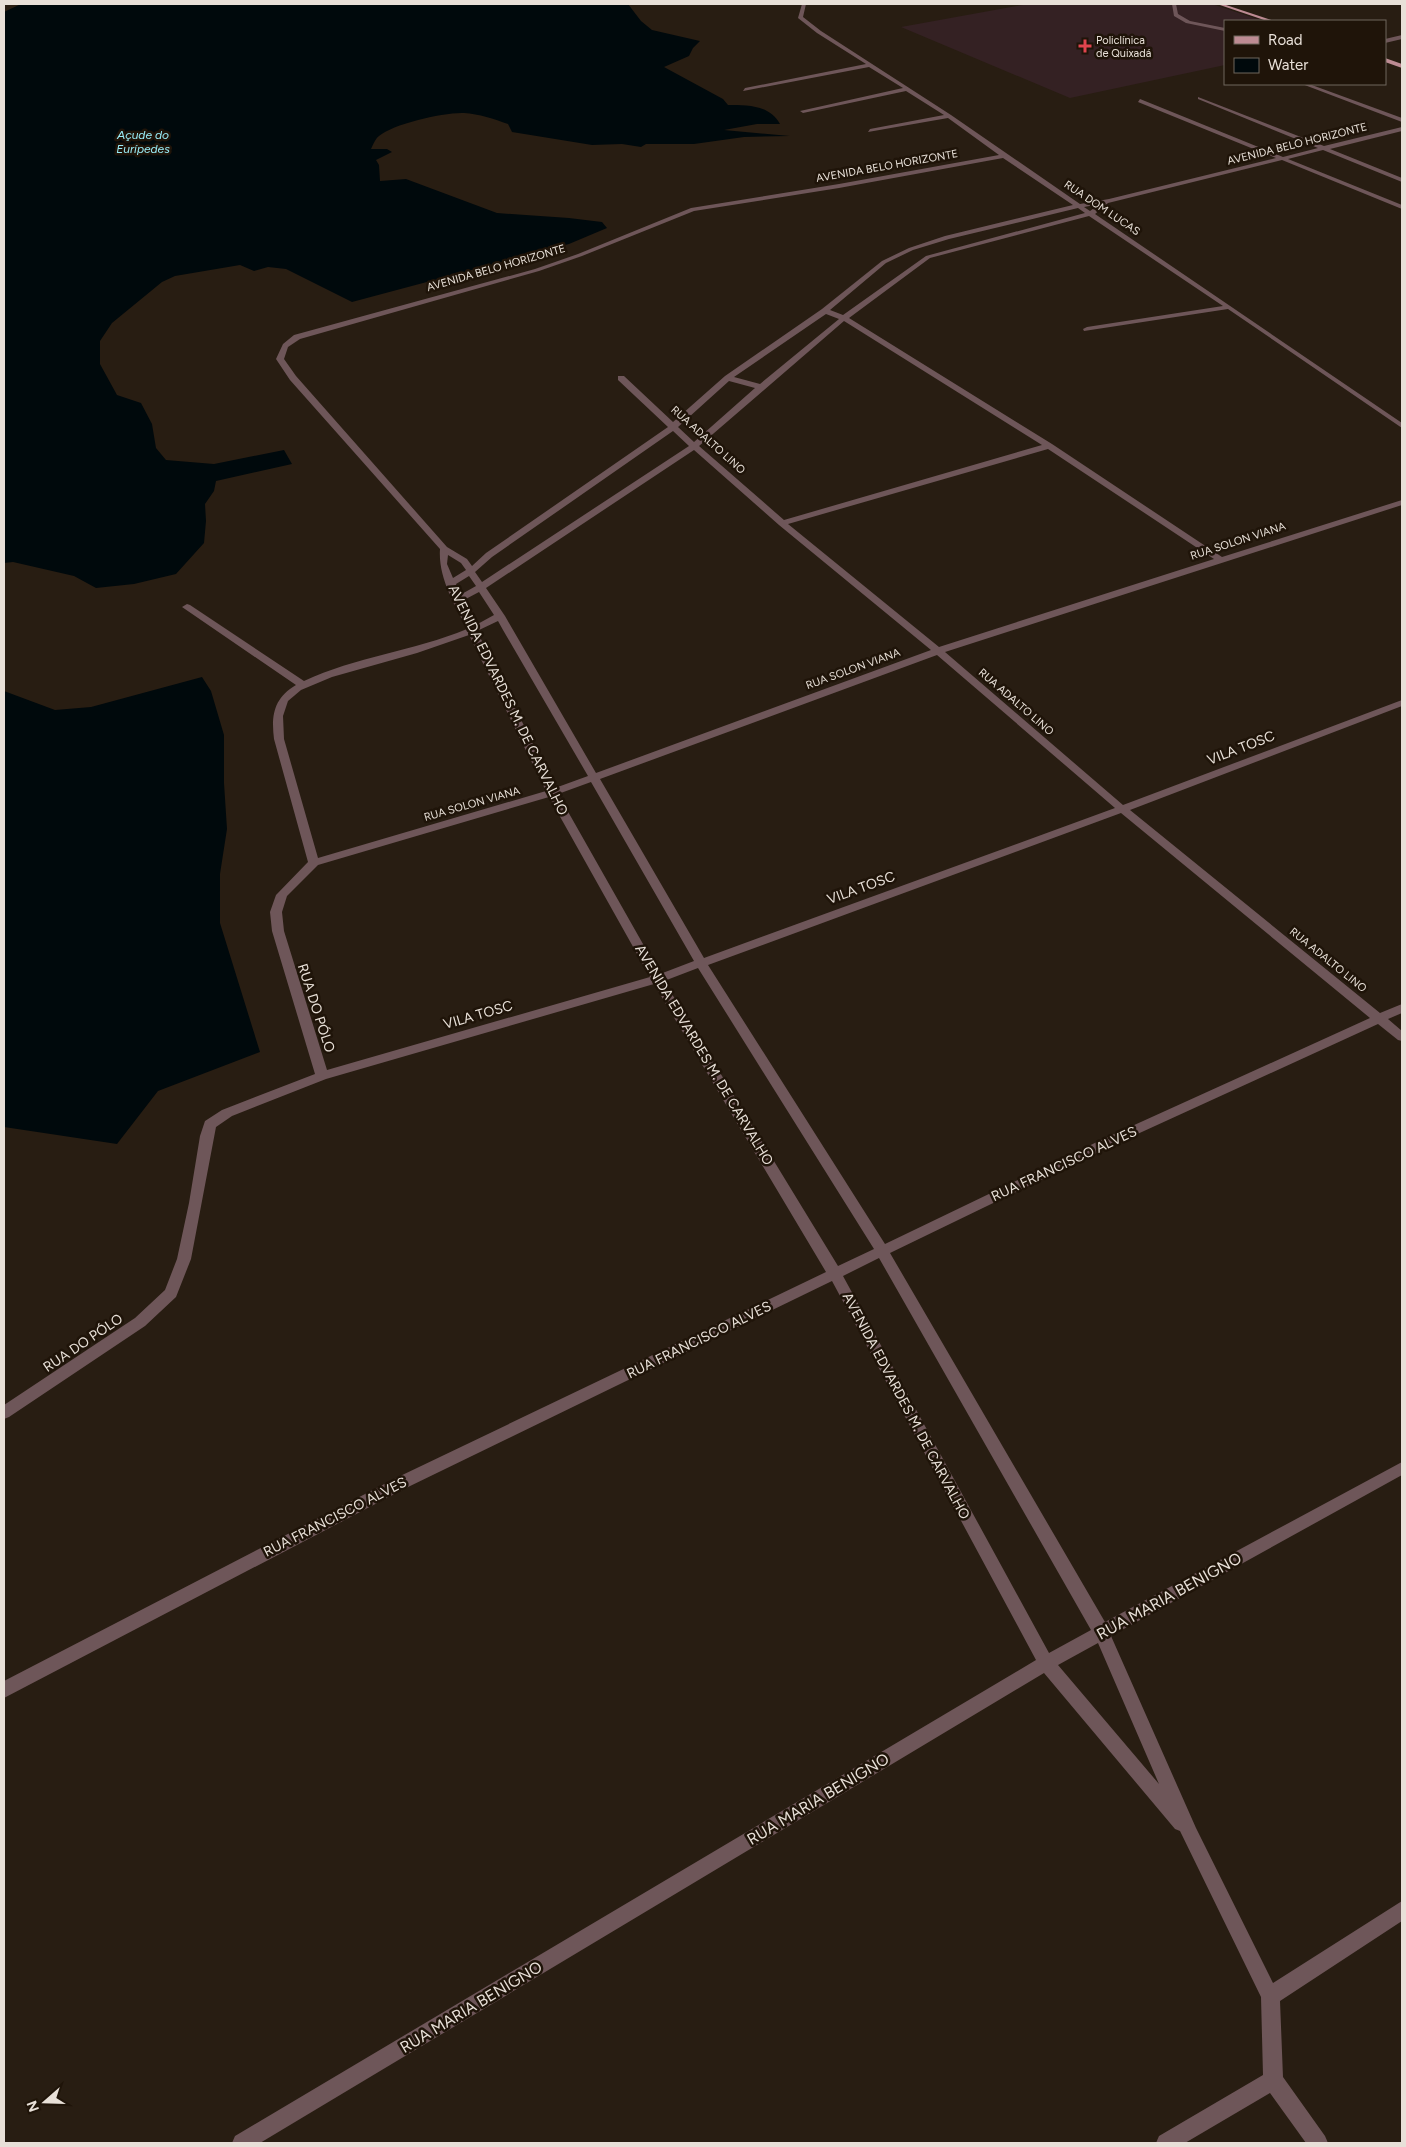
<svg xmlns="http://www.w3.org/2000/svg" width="1406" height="2147" font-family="Figtree,sans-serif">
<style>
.medical{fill:#342123}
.water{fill:#00090c}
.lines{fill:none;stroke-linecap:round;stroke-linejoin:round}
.minor{fill:#6e5659;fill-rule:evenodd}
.major{fill:#bd8b93;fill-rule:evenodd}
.health-dot{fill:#e0444e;stroke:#1f1409;stroke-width:2}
.labels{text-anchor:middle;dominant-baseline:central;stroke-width:5;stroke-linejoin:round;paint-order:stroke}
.far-poi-label{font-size:11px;fill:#e8e0d8;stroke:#1f1409;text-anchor:start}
.far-street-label{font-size:11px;fill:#e8e0d8;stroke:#1f1409}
.far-water-label{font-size:12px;font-style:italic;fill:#9aedf8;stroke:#1f1409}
.street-label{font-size:14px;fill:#e8e0d8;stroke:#1f1409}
.near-street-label{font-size:16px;fill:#e8e0d8;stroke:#1f1409}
</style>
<rect width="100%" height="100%" fill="#281d12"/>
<polygon class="medical" points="1028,4 1212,4 1263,21 1225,21 1225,65 1070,98 901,27"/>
<g class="water">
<path d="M21,4h607l13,17 11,9 48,11 -7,7 -4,8 -25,11 59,32 5,6c19,0 42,0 52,19h-23l-33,6 66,6 -46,1 -50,7h-48l-5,3 -19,-3 -30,1 -80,-13 -4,-8c-14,-5 -29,-10 -44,-11 -20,-1 -71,11 -85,23 -4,3 -6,9 -8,13h16l5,3 -16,8 3,5 1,16 26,-2 91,34 72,5 33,4 5,6 -38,16 -217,58 -66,-33 -18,-2 -14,4 -14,-6 -65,11 -13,6 -50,41 -12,18v23l17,31 24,8 11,21 4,24 10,12 48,4 70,-14 8,14 -76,17 -2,10 -9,13 1,17 -2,22 -28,31 -42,10 -38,4 -22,-12 -61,-14 -9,1v-551z"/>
<polygon points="202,677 211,691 224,735 224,783 227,829 220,874 220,923 260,1052 158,1091 117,1144 4,1127 4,691 55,710 91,707"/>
</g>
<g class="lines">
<g class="minor">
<path d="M802,4h4l-3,13 18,14 130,84 129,89 29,-5 167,-41 -138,-56 2,-3 143,58 35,-9 -120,-49v-2l126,49 78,-19v4l-72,18 72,29v4l-79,-32 -35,9 114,46v4l-120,-49 -174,43 -13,11 307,209v5l-174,-119 -144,22 -1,-2 4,-2 136,-21 -134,-90 -159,42 -81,60 203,126 170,113 180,-57v5l-457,147 178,153 279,-105v6l-272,104 250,203 22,-9v9l-14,6 14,12v10l-4,-1 -20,-16 -269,123 -219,106 215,369 297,-160v13l-291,161 85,192 77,155 129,-82v20l-122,80 3,76 42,59 3,7h-22l-36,-50 -85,50h-29l3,-7 104,-61 -2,-78 -81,-166 -5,-2 -131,-156 -784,470h-28l3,-7 801,-476 -204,-379 -426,207 -402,210v-17l392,-203 430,-206 -172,-288 -328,95 -94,37 -16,11 -25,132 -15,38 -31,29 -136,91 -5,2v-14l131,-87 30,-28 12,-31 12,-56 11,-67 5,-15 17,-11 93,-36 -43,-143 -2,-19 6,-17 32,-33 -34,-123c-3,-24 0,-41 22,-54l-114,-78 5,-3 3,1 114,76c51,-24 110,-30 163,-52 -13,-25 -29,-52 -27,-80l-150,-169 -14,-21 7,-15 11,-9 241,-66 43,-15 113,-46 148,-24 160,-29 -51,-37 -80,14 2,-3 74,-14 -38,-24 -103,22 -3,-2 103,-23 -34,-21 -126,24 2,-3 121,-24 -49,-31 -19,-15zM1003,158l70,47 -128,31 -36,12 -27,13 -60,48 -97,67 -52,46 -49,-46h-6v4l50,47 -182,126 -14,13 -5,-7 -20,-12 -151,-171 -12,-17 4,-12 12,-8 239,-68 43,-15 112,-45 145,-23zM1100,204l-10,7 -6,-4zM1078,208l7,5 -159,43 -83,59 -13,-5 56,-47 27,-13 36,-11zM826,314l13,5 -79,65 -26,-7zM844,321l198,124 -258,75 -85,-74zM729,381l26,7 -61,54 -16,-15zM673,431l16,15 -207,136 -7,-10 17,-15zM1048,449l166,110 -275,88 -151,-123zM694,450l85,75 152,125 -335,123 -91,-157 -19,-28zM448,555l13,8 5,7 -13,8 -6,-14zM469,576l7,10 -16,9 -4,-11zM479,592l15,23 -20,11 -12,-25zM498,621l5,9 85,146 -33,12 -78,-157zM469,635l77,156 -228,67 -34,-119 -1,-23 5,-15 13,-11 31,-13 85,-24zM937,655l178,153 -411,150 -104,-179zM591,782l103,179 -34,13 -102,-180zM549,797l101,180 -323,93 -43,-139 -2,-19 5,-16 31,-31zM1121,813l249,205 -271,123 -214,103 -177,-279zM698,968l176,281 -36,17 -174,-285zM879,1258l212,372 -42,23 -206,-377zM1098,1643l61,141 -101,-119z"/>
<polygon points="1172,4 1176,4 1178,14 1190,21 1225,28 1225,31 1186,23 1174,16"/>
<polygon points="1402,35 1402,39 1385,43 1385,39"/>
<polygon points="1302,84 1309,84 1402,118 1402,122"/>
</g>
<g class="major">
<polygon points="1217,4 1223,4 1274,21 1267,21"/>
<polygon points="1385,58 1402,64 1402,68 1385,62"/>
</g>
</g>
<path class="health-dot" d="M1082.5 38.5h5v5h5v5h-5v5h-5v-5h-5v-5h5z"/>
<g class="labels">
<g class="far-poi-label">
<text x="1096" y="40">Policlínica<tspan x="1096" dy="13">de Quixadá</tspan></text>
</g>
<g class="far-street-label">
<text transform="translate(1297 144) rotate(-14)">AVENIDA BELO HORIZONTE</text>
<text transform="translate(887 166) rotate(-10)">AVENIDA BELO HORIZONTE</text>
<text transform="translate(1102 208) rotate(34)">RUA DOM LUCAS</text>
<text transform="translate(496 268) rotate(-16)">AVENIDA BELO HORIZONTE</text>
<text transform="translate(708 440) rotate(42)">RUA ADALTO LINO</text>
<text transform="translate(1238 541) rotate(-18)">RUA SOLON VIANA</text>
<text transform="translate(853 669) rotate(-20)">RUA SOLON VIANA</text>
<text transform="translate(1016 702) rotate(41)">RUA ADALTO LINO</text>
<text transform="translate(472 804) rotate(-16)">RUA SOLON VIANA</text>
<text transform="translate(1328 960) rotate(39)">RUA ADALTO LINO</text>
</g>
<g class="far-water-label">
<text x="143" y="135">Açude do<tspan x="143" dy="14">Eurípedes</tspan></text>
</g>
<g class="street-label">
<text transform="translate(508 700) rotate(64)">AVENIDA EDVARDES M. DE CARVALHO</text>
<text transform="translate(1241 748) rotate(-21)">VILA TOSC</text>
<text transform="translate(861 888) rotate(-20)">VILA TOSC</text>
<text transform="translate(316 1008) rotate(72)">RUA DO PÓLO</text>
<text transform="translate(478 1015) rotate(-16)">VILA TOSC</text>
<text transform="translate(704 1055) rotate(59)">AVENIDA EDVARDES M. DE CARVALHO</text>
<text transform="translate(1064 1164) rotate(-25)">RUA FRANCISCO ALVES</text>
<text transform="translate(699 1340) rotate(-26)">RUA FRANCISCO ALVES</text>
<text transform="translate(83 1343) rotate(-34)">RUA DO PÓLO</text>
<text transform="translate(906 1406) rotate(62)">AVENIDA EDVARDES M. DE CARVALHO</text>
<text transform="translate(335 1517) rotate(-27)">RUA FRANCISCO ALVES</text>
</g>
<g class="near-street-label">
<text transform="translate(1169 1596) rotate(-29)">RUA MARIA BENIGNO</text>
<text transform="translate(818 1799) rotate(-31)">RUA MARIA BENIGNO</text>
<text transform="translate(471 2007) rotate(-31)">RUA MARIA BENIGNO</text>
</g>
</g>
<rect width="1406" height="2147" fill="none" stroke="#e8e0d8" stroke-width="10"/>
<rect x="1224" y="20" width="162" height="65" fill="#1f1409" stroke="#6f665c"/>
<rect x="1234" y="36" width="25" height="8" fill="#bd8b93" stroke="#6f665c"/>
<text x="1268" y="45" font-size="15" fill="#e8e0d8">Road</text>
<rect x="1234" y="58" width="25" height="15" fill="#00090c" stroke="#6f665c"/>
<text x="1268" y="70" font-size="15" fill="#e8e0d8">Water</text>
<g transform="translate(45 2102) rotate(250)" stroke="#1f1409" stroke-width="4" paint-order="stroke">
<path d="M0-4L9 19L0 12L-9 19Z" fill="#e8e0d8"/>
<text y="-8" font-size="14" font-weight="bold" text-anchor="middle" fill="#e8e0d8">N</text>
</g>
</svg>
